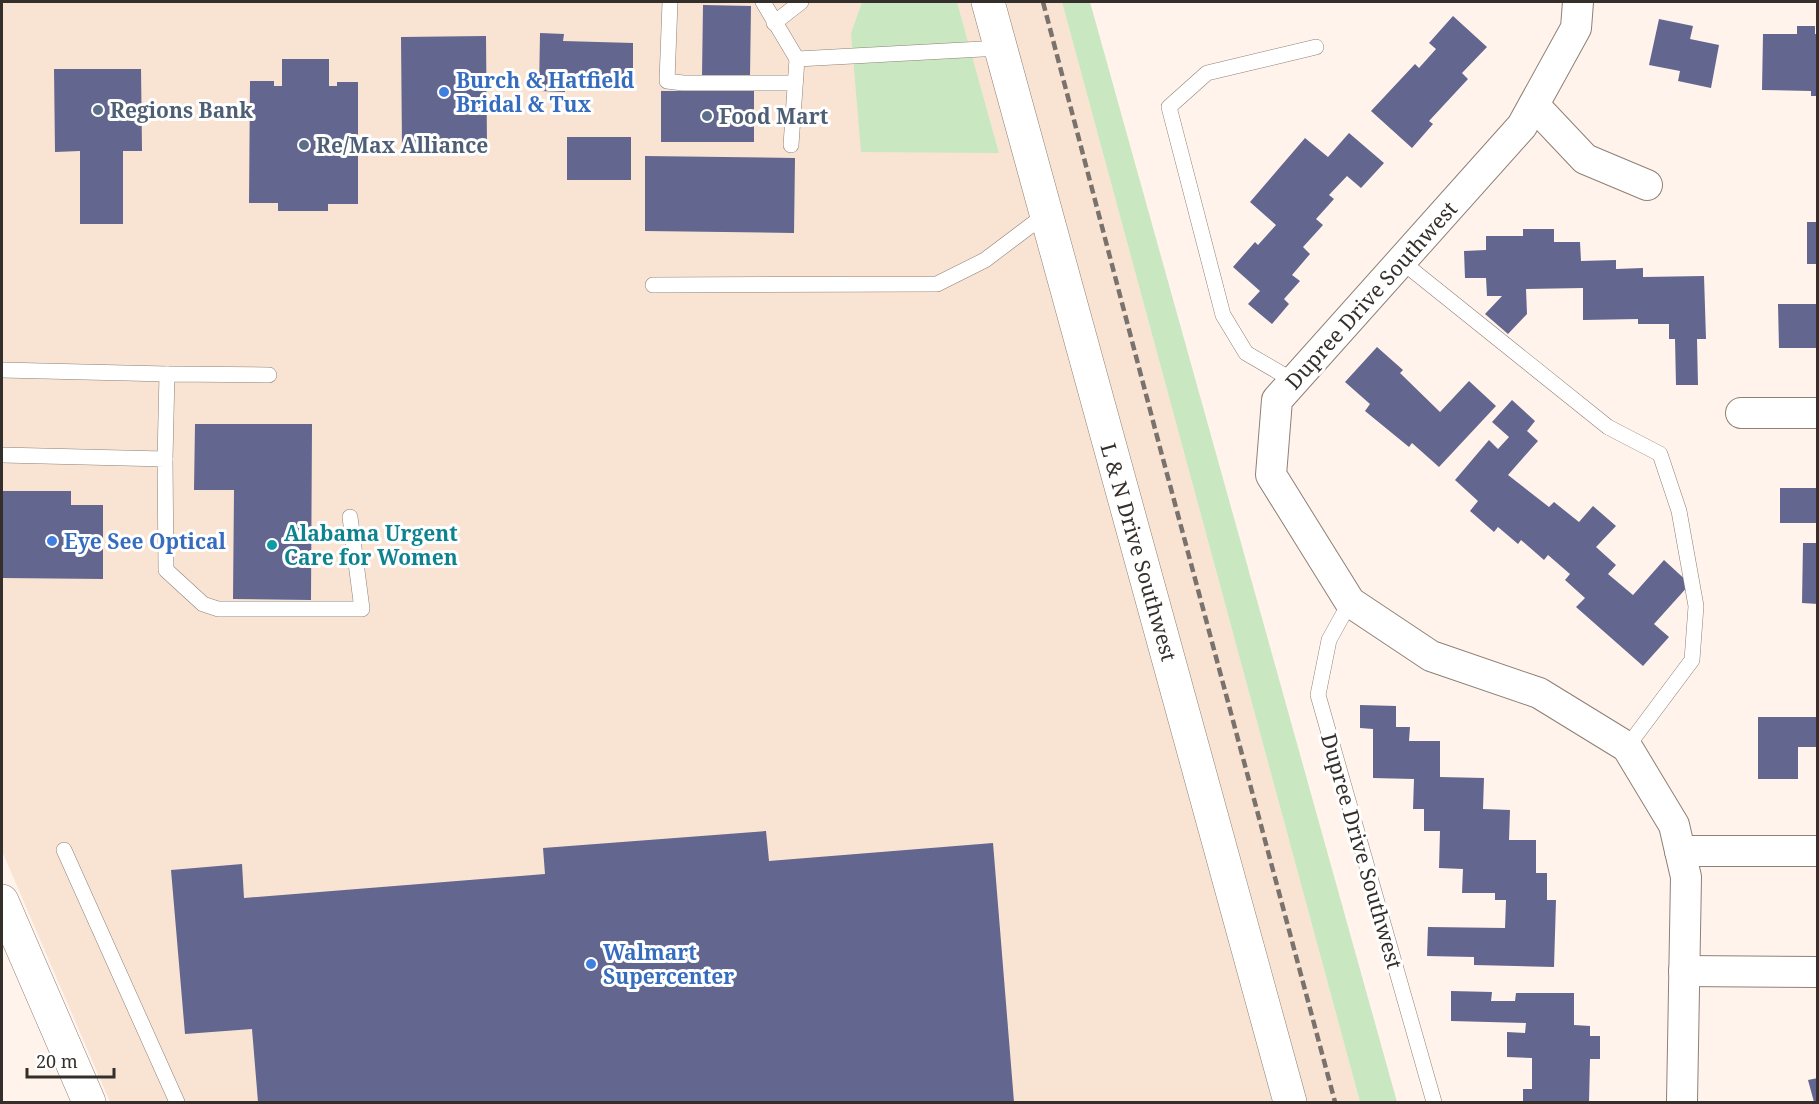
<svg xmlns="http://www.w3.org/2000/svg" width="1819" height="1104" font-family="'Noto Serif',serif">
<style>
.built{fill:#f9e4d4}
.green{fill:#c9e7c0}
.building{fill:#63668e}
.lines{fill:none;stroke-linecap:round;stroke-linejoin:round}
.lane-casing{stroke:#8d8076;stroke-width:16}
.street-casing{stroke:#8d8076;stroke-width:32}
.secondary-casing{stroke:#8d8076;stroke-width:34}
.lane{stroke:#fff;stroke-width:15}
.street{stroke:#fff;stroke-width:30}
.secondary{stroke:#fff;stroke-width:33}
.rail{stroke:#7a726d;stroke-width:4.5;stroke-dasharray:9 4.5;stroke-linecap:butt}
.shop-dot{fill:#3f7fe0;stroke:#fff;stroke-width:2}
.service-dot{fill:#5c6f8a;stroke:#fff;stroke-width:2}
.culture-dot{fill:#0f9aa8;stroke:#fff;stroke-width:2}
.labels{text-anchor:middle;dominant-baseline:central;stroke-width:6;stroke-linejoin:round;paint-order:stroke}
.shop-label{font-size:21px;font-weight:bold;fill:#366cbe;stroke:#fff;text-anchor:start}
.service-label{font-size:21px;font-weight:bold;fill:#4e5e75;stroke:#fff;text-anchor:start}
.street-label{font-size:21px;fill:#342f2b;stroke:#fff}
.culture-label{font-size:21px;font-weight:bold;fill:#0d838f;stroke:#fff;text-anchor:start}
</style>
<rect width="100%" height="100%" fill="#fff3eb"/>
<polygon class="built" points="2,2 862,2 851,33 999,153 957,2 1062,2 1360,1102 110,1102 2,851"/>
<g class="green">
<polygon points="862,2 957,2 999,153 861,152 851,33"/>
<polygon points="1062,2 1090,2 1397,1102 1360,1102"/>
</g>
<g class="building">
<polygon points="703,5 751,6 750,76 702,76"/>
<polygon points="1453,16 1487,47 1462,73 1468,79 1429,121 1433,124 1412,148 1371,111 1415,64 1419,68 1436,49 1429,43"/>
<polygon points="1659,19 1693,26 1690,39 1719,45 1711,88 1678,81 1680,71 1649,65"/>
<polygon points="1797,26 1815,26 1815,34 1818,34 1818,96 1811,96 1811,91 1762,90 1763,34 1797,34"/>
<polygon points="540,33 564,34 563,41 633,43 633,86 565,85 565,92 539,91"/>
<polygon points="486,36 487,147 402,148 401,37"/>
<polygon points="282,59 329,59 329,86 337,86 337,82 358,82 358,204 328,204 328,211 278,211 278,203 249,203 250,81 274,81 274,86 282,86"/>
<polygon points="54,69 141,69 142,151 123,151 123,224 80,224 80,151 55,152"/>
<rect x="661" y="91" width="93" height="51"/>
<polygon points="1349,133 1384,163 1361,188 1347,176 1329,195 1334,199 1316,219 1323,225 1303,247 1310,254 1292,275 1300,281 1284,299 1289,304 1272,324 1248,304 1260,291 1233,267 1255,242 1258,245 1276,225 1250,202 1305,138 1328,157"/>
<rect x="567" y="137" width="64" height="43"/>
<polygon points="645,156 795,158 794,233 645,231"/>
<rect x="1807" y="222" width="11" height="42"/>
<polygon points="1523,229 1554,229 1554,242 1580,242 1581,261 1616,260 1616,269 1643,268 1643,277 1704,276 1706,339 1697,339 1698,385 1676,385 1675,339 1669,339 1669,324 1638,324 1638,319 1583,320 1583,288 1526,289 1527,314 1508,334 1485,314 1502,296 1487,296 1486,278 1465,278 1464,251 1486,250 1486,236 1523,236"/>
<polygon points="1778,304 1818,304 1818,348 1779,348"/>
<polygon points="1377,347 1403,370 1400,373 1440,412 1469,381 1496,406 1439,467 1412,443 1409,447 1365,411 1370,404 1345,382"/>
<polygon points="1512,400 1535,421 1527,431 1538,441 1508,475 1549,507 1554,502 1579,522 1593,506 1616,526 1596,547 1616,565 1608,574 1633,595 1664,560 1690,584 1654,624 1669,637 1643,666 1576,607 1585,598 1565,580 1570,574 1548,555 1544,560 1521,540 1518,544 1498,527 1494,532 1470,511 1478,501 1455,480 1489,440 1498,449 1509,437 1492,422"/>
<polygon points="195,424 312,424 311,600 233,599 234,490 194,490"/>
<rect x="1780" y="488" width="38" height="35"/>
<polygon points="2,491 71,491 71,505 103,505 103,579 2,578"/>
<polygon points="1803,543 1818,543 1818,604 1802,603"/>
<polygon points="1360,705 1396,706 1396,727 1410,727 1409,741 1440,741 1440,777 1484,778 1483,809 1510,810 1509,840 1536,840 1536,873 1547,873 1547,900 1556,900 1554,967 1474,965 1474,957 1427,956 1428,927 1505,928 1506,900 1495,900 1495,893 1462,893 1463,869 1439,868 1440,831 1424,831 1424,809 1413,809 1414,779 1373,778 1373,729 1360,728"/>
<polygon points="1758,717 1818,717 1818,747 1798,747 1798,779 1758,779"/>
<polygon points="766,831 769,861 993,843 1014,1102 258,1102 252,1029 185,1034 171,870 242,864 244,898 545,874 543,848"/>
<polygon points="1451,991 1492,992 1491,1001 1515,1001 1516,993 1574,993 1574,1025 1590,1026 1590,1036 1600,1036 1600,1059 1590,1059 1589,1102 1523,1102 1523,1089 1532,1089 1532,1058 1507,1057 1507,1032 1525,1033 1526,1023 1451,1021"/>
<polygon points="1818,1078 1818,1102 1814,1102 1808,1080"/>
</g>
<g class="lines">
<g class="lane-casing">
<g id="lane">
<polyline points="670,2 667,81 683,83 795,83"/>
<polyline points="763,2 797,59"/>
<polyline points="774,23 801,2"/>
<polyline points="791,145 797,59 1001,48"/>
<polyline points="1401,261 1608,427 1660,454 1679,511 1696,606 1692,660 1627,747"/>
<polyline points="653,285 937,284 985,260 1046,214"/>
<polyline points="2,370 167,374"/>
<polyline points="1294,381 1246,353 1223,315 1169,107 1207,73 1316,47"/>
<polyline points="2,455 165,459 166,570 203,604 218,609 362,609 350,517"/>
<polyline points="165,459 167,374 269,375"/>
<polyline points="1350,602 1329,640 1318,695 1434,1102"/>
<polyline points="64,850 177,1102"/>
</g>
</g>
<g class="street-casing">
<g id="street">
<polyline points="1578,2 1576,28 1522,126 1277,400 1271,475 1350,602 1431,656 1539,693 1627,747 1674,825 1686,877 1682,1102"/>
<polyline points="1534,105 1585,159 1647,185"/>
<polyline points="1741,413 1818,413"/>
<polyline points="1680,851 1818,851"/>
<polyline points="1684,971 1818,972"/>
</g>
</g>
<g class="secondary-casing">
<g id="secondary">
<polyline points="988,2 1290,1102"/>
<polyline points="2,901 89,1102"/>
</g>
</g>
<use href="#lane" class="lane"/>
<use href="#street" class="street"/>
<use href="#secondary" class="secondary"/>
<polyline class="rail" points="1043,2 1159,444 1335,1102"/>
</g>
<g class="shop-dot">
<circle cx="444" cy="92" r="6"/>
<circle cx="52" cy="541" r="6"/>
<circle cx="591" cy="964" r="6"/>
</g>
<g class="service-dot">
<circle cx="98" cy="110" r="6"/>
<circle cx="707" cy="116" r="6"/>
<circle cx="304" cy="145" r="6"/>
</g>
<circle class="culture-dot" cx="272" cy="545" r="6"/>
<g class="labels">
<g class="shop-label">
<text x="456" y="80">Burch &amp; Hatfield<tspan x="456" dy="24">Bridal &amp; Tux</tspan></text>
<text x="64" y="541">Eye See Optical</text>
<text x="603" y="952">Walmart<tspan x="603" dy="24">Supercenter</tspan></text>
</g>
<g class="service-label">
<text x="110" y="110">Regions Bank</text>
<text x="719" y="116">Food Mart</text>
<text x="316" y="145">Re/Max Alliance</text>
</g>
<g class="street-label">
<text transform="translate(1371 295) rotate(-48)">Dupree Drive Southwest</text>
<text transform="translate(1139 552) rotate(74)">L &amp; N Drive Southwest</text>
<text transform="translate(1362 851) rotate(74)">Dupree Drive Southwest</text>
</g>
<g class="culture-label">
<text x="284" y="533">Alabama Urgent<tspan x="284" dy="24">Care for Women</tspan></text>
</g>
</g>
<rect width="1819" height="1104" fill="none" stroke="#342f2b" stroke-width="6"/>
<path d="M27 1068v9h87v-9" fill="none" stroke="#342f2b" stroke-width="3"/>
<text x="36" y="1068" font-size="18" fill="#342f2b" stroke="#ffffff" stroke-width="4.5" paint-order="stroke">20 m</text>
</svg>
